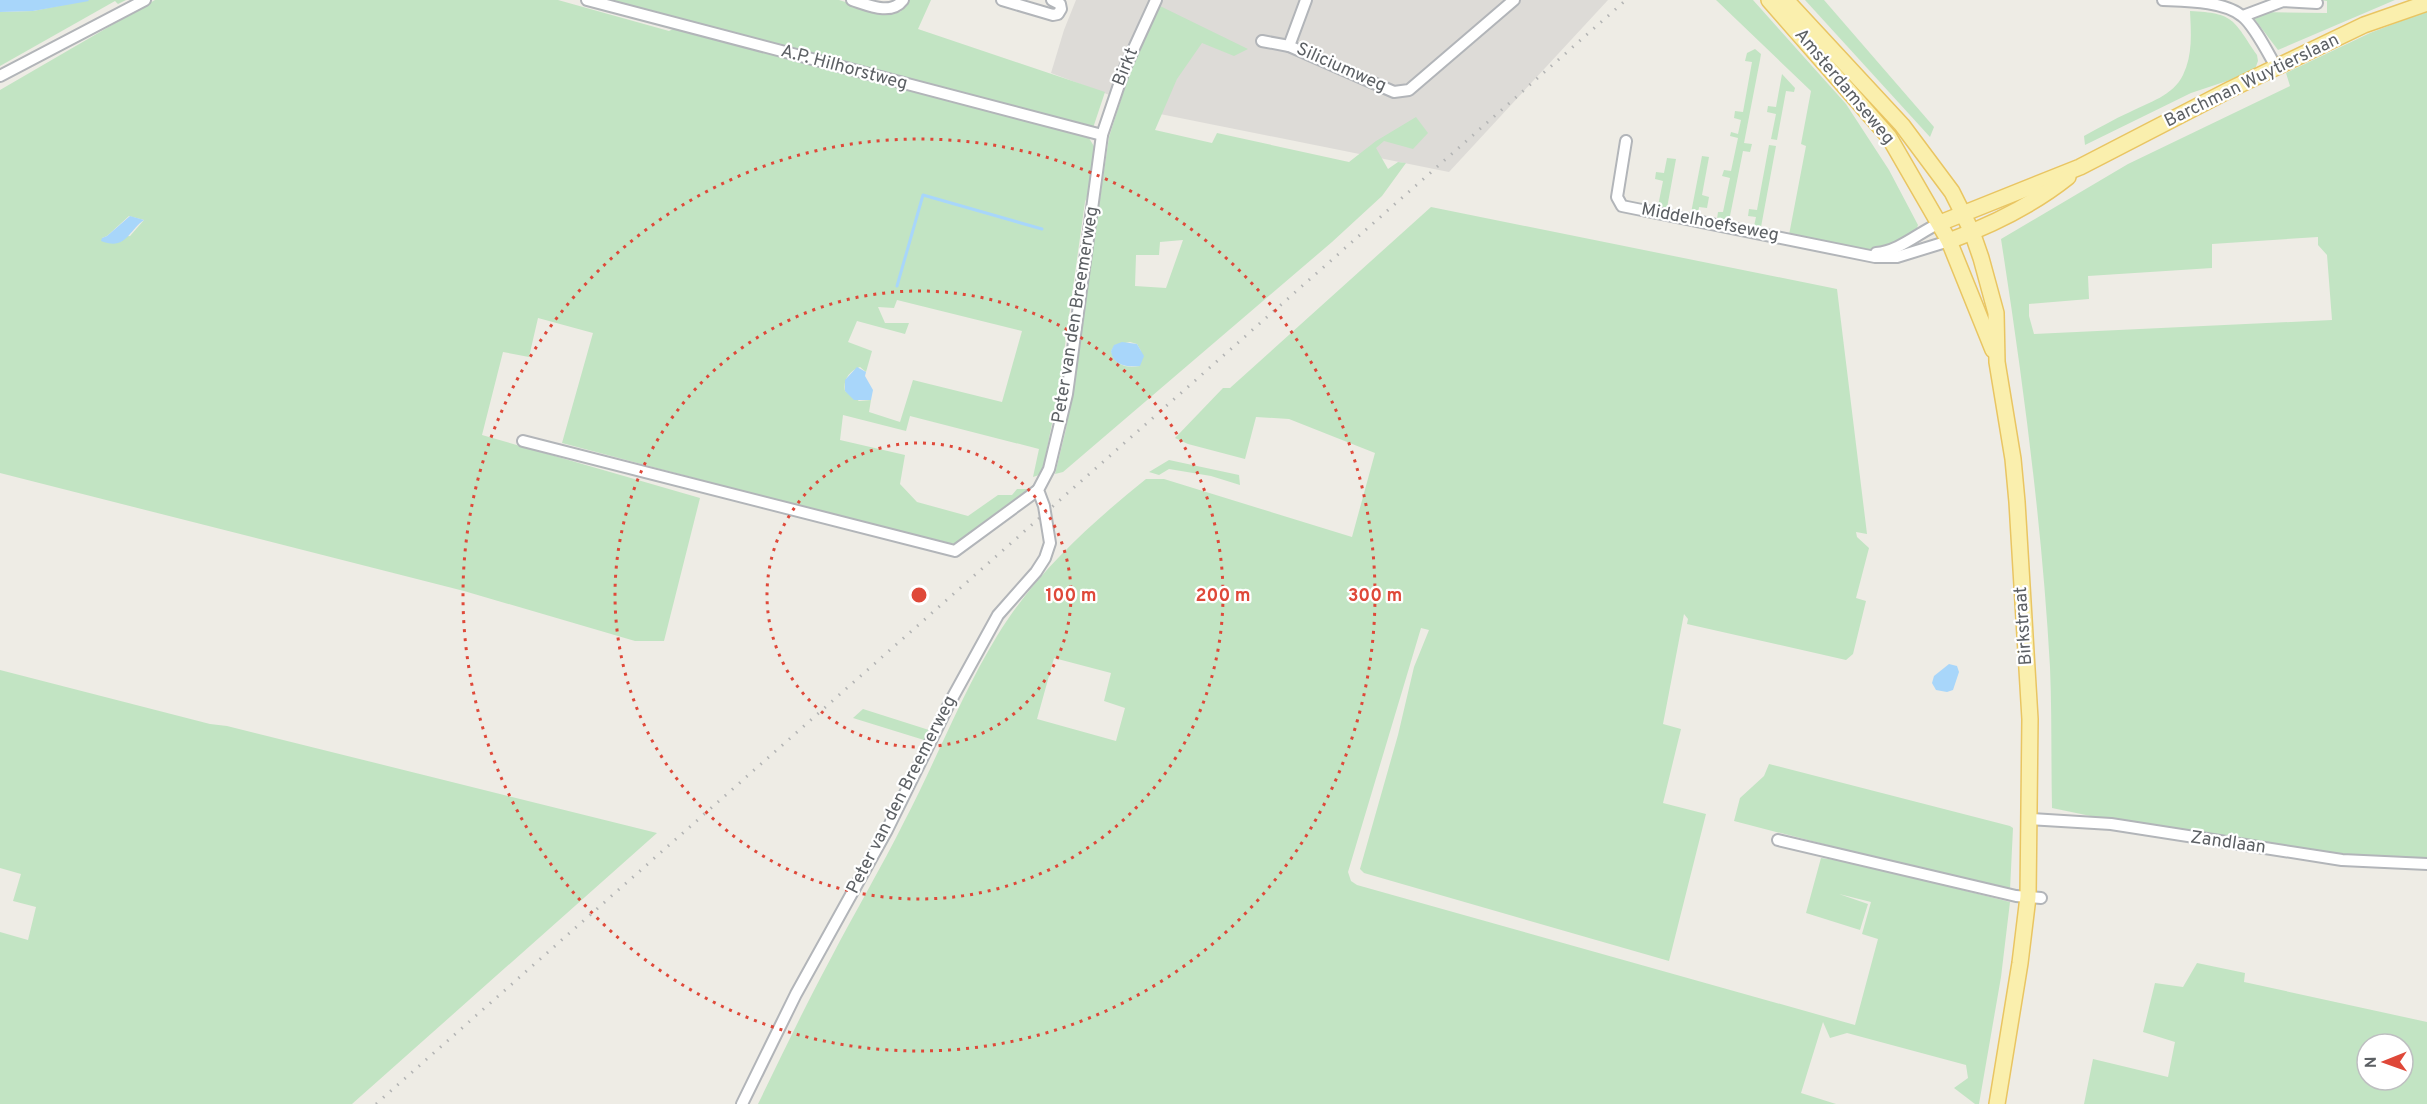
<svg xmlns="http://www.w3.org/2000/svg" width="2427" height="1104" font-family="Overpass,sans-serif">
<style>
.industrial{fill:#dddbd7}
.green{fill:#c2e4c3;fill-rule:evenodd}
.water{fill:#a8d6fa}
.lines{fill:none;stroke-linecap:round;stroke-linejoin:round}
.stream{stroke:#a8d6fa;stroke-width:3}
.street-casing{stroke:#b2b5b9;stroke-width:14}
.primary-casing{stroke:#e9c562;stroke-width:18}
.street{stroke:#fff;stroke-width:10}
.primary{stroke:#faefad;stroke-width:15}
.rail{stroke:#b3b4b4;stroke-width:3;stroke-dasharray:1.5 8;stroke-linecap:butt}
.ring{fill:none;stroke:#df4839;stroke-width:3;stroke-dasharray:3 6}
.labels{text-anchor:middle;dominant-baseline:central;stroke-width:4.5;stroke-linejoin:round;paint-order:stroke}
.street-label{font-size:18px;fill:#5c6064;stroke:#fff}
.centre{fill:#df4839;stroke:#fff;stroke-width:3}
.ring-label{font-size:18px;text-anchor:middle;font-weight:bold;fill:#df4839;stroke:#fff;stroke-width:4.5;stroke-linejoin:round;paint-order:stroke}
</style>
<rect width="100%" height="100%" fill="#eeece5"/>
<polygon class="industrial" points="1076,0 1608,0 1449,172 1160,114 1051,73 1064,30"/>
<g class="green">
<polygon points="88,0 126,0 118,4 115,1 0,66 0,12 33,11"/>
<path d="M155,0h403l111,31 8,-4 412,111 6,10v5l-7,41 -3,8 -26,186 -15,76 -5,11 -6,2 6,-28 -129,-33 -4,15 -63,-16 -3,25 65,15 -5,29 17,18 51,14 30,-21h14l5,-6h11l-74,55 -162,-40 -230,-61 31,-110 -55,-15 -9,39 -26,-5 -21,83 218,63 -36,143h-29l-171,-50 -464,-118v-383zM129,216l15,4 -14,16 -28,2 5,-2zM897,300l125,31 -20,71 -89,-22 -13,42 -31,-10 2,-12 -12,1 -14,-10c-2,-11 4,-20 15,-24l6,5 6,-21 -24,-9 9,-21 48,13 4,-11h-24l-7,-16 16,1z"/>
<polygon points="594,0 839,0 884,14 900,12 909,0 931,0 918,29 1105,92 1093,128"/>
<polygon points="1716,0 1753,0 1846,104 1889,170 1918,225 1917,228 1884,251 1878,251 1789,235 1806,146 1801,144 1811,91"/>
<polygon points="1805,0 1824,0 1934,127 1930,137"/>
<polygon points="2320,0 2395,0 2278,50 2253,17 2261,12 2327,13 2327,1"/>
<path d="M1160,6l88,43 -14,7 -32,-13 -25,36 -22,51 57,13 5,-10 132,29 27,-21 40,-24 12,16 -15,16 -29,-8 -8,7 12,21 10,-7 8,1 -24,33 -50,46 -269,230 -8,2 11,-45 43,-292 24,-75zM1183,240l-17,48 -31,-2 1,-31h23l1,-13zM1130,342l7,2 4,7 -1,15c-14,2 -25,0 -29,-15l4,-6z"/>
<path d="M2190,11c45,2 43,9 67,44l1,6 -4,11 -63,21 -106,52 -1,-9c15,-8 30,-17 46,-24 19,-10 43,-16 53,-37 10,-20 8,-43 7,-64z"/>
<path d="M2427,11v848l-125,1 -250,-52c-1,-47 0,-94 -2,-141 -8,-143 -27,-286 -49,-428l127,-75 162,-78 -4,-13 84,-40zM2318,237v8l9,10 5,65 -298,14 -5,-18v-12l60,-5 -1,-23 124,-8v-24z"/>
<polygon points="1755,49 1761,54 1760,60 1744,143 1752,144 1750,152 1743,151 1729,221 1717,219 1718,212 1723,212 1730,178 1722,176 1724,170 1731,171 1738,138 1730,136 1731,132 1738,134 1741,120 1734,118 1735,111 1743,112 1752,62 1745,61 1747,53"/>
<polygon points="1782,74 1795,88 1794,92 1786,91 1777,140 1771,139 1776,114 1767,112 1768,106 1776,107"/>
<polygon points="1769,145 1776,146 1761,227 1754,226 1756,217 1748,216 1749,209 1757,210"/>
<polygon points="1702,156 1709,157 1702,195 1709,197 1707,208 1699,207 1698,215 1691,213"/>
<polygon points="1667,158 1676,159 1667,208 1658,206 1663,181 1655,179 1656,172 1664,173"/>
<path d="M1431,207l406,82 30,245 -11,-2 1,5 12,11 -13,50 10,3 -13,53 -7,6 -159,-36 1,-5 -4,-5 -21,110 18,5 -18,74 43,11 -37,147 -305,-88 -4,-4 38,-134 16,-68 15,-37 -8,-2 -73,244 3,9 6,4 498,140 23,-86 -16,-5 9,-32 -32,-8 29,10 -8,26 -54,-17 15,-55 30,4 159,40 -9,75 -22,127h-4l-21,-16 14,-10 -2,-13 -119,-32 -17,5 -7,-16 -22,71 35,11h-1078c24,-49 47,-98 73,-146 24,-46 50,-90 73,-136 32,-61 57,-127 93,-186 38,-62 93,-112 149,-157h18l188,58 23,-84 -86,-34 -33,-2 -11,42 -57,-15 -13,-6 48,-50h7zM1054,658l57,15 -7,28 21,7 -9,33 -79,-22z"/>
<polygon points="1169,460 1239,475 1240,485 1211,476 1169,469 1159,475 1149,472"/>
<polygon points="0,670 210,724 227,726 657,833 352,1104 0,1104 0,932 28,940 36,907 13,901 21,874 0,868"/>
<polygon points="863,709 929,730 924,740 853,718"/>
<polygon points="1769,764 2010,826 2013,828 2010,890 1943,875 1734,821 1740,798 1764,776"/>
<path d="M2197,963l48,10 -1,9 183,40v82h-343l9,-45 75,18 7,-35 -32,-10 12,-49 28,4zM2367,1044h36v36h-36z"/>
</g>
<g class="water">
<polygon points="0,0 88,0 89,1 33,11 0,12"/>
<path d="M130,216l14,4c-16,11 -18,31 -43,21l1,-3 5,-2z"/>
<path d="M1122,342l15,2 7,12 -4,10c-13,1 -27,0 -29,-15l3,-6z"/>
<polygon points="857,367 866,372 865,376 873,390 871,400 854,400 845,391 845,380"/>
<polygon points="1949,664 1957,666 1959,672 1953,690 1947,692 1936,690 1932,683 1934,676"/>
</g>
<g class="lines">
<polyline class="stream" points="897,286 923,195 1042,229"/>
<g class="street-casing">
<g id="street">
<polyline points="587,0 1102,135"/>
<path d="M852,0c16,5 39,16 51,0"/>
<polyline points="1002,0 1053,15 1058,14 1061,9 1060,4 1052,0"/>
<polyline points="1306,0 1289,46 1394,92 1409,90 1514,0"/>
<path d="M2163,0c23,1 61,1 79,16 12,9 26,37 34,51"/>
<polyline points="2243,16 2283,1 2317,3"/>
<polyline points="1262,41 1289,46"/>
<polyline points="0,76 145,0"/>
<polyline points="1626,141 1617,197 1622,206 1875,257 1897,257 1949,241"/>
<path d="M1876,253c24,-2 43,-21 64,-30"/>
<polyline points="523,441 955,551 1038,490"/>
<polyline points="2030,819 2111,824 2342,860 2427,864"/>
<polyline points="1778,840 2016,896 2041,898"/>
<polyline points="742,1104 796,994 887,830 949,704 998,615 1036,572 1045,558 1050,543 1044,506 1038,490 1049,469 1067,394 1102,135 1124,70 1156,0"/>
</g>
</g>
<g class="primary-casing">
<g id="primary">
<polyline points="1769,0 1889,137 1949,241 1993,350"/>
<polyline points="1786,0 1902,125 1952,192 1972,232 1981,258 1996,313 1997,362 2013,459 2017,502 2030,719 2028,897 2020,963 1997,1104"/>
<polyline points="1940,223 2080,167 2231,89 2364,25 2427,3"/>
<path d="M1949,241c43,-16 84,-36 119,-64"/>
</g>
</g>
<use href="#street" class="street"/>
<use href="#primary" class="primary"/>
<polyline class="rail" points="376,1104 1626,0"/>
</g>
<g class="ring">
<circle cx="919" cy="595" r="152"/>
<circle cx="919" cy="595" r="304"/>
<circle cx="919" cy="595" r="456"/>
</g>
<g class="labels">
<g class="street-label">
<text transform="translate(1126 67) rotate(-68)">Birkt</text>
<text transform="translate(844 68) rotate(15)">A.P. Hilhorstweg</text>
<text transform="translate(1341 68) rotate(24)">Siliciumweg</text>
<text transform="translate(2252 81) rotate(-26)">Barchman Wuytierslaan</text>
<text transform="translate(1844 87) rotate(50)">Amsterdamseweg</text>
<text transform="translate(1710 223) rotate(11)">Middelhoefseweg</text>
<text transform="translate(1076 315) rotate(-81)">Peter van den Breemerweg</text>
<text transform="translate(2024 626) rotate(-94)">Birkstraat</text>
<text transform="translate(902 795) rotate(-63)">Peter van den Breemerweg</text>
<text transform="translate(2228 843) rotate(8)">Zandlaan</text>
</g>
</g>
<circle cx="919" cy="595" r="9" class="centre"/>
<g class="ring-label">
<text x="1071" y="601">100 m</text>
<text x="1223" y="601">200 m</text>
<text x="1375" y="601">300 m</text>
</g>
<g transform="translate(2385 1062) rotate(269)"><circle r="28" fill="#ffffff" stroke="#bebfc1" stroke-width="1.5"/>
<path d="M0-4.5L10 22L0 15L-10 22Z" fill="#df4839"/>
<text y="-9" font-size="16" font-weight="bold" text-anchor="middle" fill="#5c6064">N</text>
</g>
</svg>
